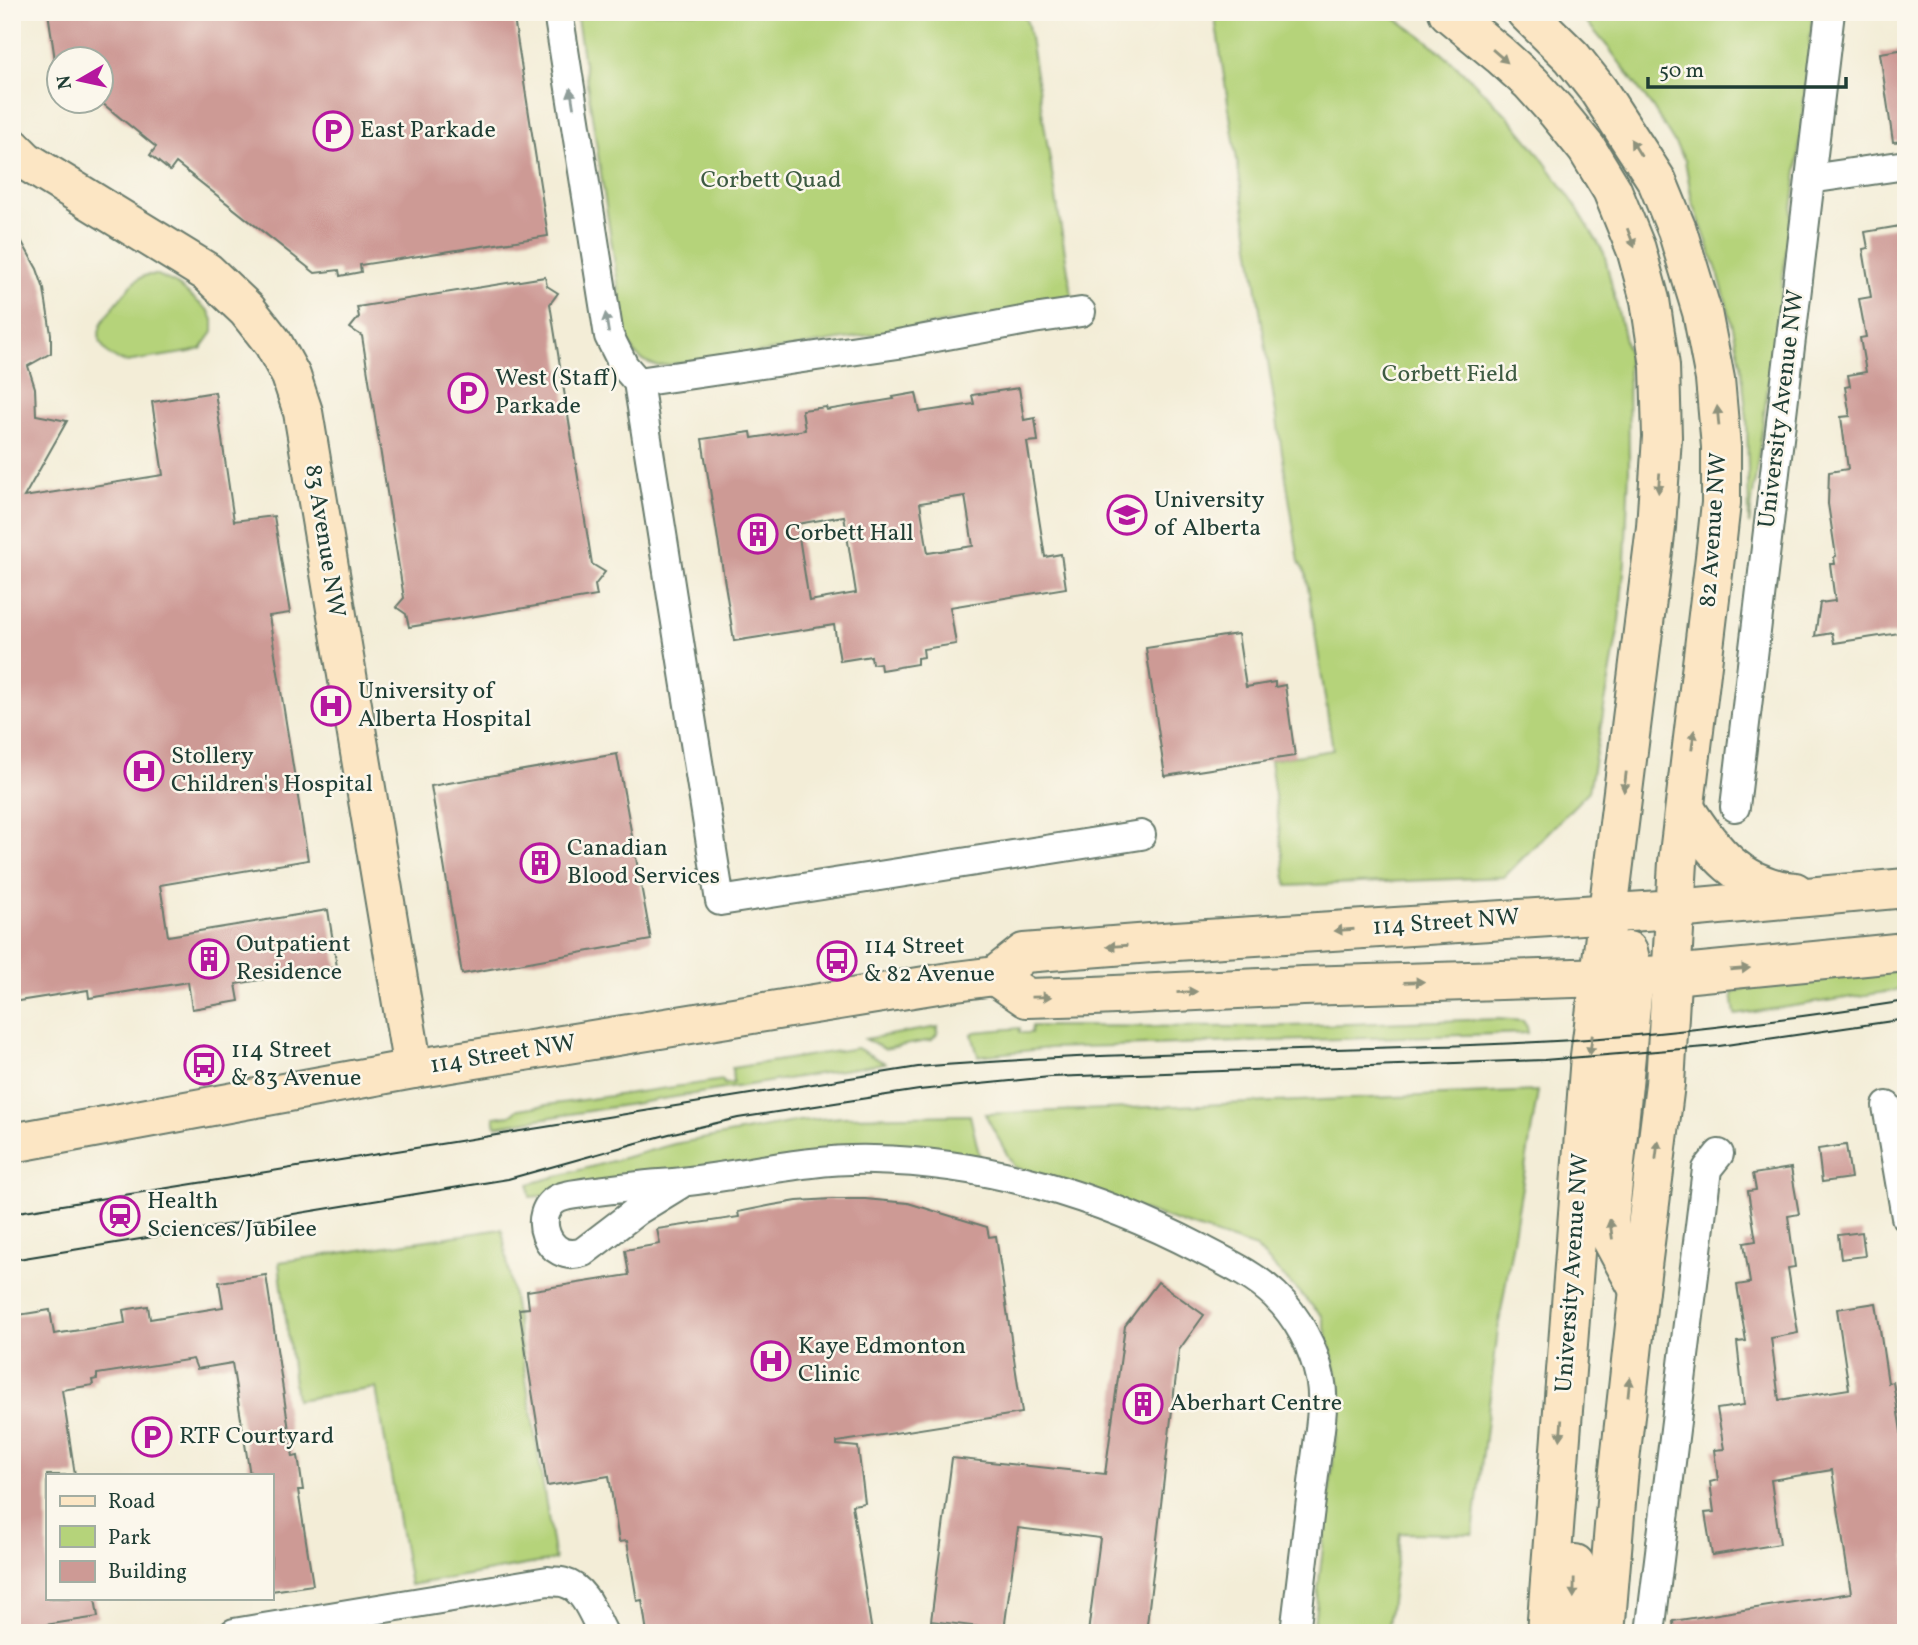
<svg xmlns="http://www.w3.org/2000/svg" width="1918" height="1645" font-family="Vollkorn,serif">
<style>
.green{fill:#b5d37a;stroke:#6a8857;stroke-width:2}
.building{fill:#cd9a95;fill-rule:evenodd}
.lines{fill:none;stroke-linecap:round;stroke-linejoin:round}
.street-casing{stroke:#697b6d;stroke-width:32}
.secondary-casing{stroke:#697b6d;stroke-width:42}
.street{stroke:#fff;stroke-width:28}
.secondary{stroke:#fce6c4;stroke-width:38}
.tram{stroke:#1f3d34;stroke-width:2}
.oneway{fill:#8e927c}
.oneway2{fill:#8f9e9a}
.labels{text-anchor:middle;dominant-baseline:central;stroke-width:5;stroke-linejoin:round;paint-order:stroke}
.poi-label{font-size:24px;fill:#1f3d34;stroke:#fbf7ec;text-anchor:start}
.park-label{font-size:24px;fill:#3d5b42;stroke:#fbf7ec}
.street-label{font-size:24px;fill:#1f3d34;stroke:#fbf7ec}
</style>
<rect width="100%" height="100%" fill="#fbf7ec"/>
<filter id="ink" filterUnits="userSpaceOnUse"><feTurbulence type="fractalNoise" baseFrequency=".0143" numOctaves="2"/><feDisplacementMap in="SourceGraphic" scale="14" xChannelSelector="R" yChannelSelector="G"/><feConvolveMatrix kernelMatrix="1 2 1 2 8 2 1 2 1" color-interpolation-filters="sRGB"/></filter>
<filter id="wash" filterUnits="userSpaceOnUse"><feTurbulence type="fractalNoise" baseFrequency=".00686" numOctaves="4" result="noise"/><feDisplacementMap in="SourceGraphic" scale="28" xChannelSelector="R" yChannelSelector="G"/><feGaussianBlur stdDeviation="1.57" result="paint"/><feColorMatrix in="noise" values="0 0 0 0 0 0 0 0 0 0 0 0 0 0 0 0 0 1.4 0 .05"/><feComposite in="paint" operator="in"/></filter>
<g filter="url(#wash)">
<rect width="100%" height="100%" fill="#f3edd7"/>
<g class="green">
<polygon points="576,12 1023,12 1028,25 1073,302 727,358 657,366 644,361 634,353 626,336"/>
<polygon points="1214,12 1386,12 1428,41 1461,70 1509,117 1536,150 1576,206 1604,253 1628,353 1629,470 1625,561 1618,631 1589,791 1504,877 1287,886 1270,760 1333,750 1306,574 1299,562"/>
<polygon points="1578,12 1813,12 1796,180 1749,525 1747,420 1741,364 1733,327 1719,276 1692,200 1685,160 1653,108 1608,47"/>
<path d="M147,275h11l17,8 34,28 4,9v12l-12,17 -11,3 -64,10c-17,-3 -32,-18 -25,-37 2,-6 30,-41 36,-45 3,-2 6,-4 10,-5z"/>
<polygon points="1906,968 1906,989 1735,1015 1732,993 1752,985"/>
<polygon points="1497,1019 1523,1021 1527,1027 1528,1033 1050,1048 978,1056 972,1034 975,1032 1020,1028 1020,1033 1031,1033 1032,1026 1259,1027"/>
<polygon points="938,1027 937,1034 932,1040 884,1049 865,1039"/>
<polygon points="857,1048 885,1063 496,1126 494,1117 510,1115 519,1109 723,1080 724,1084 733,1083 732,1068"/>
<polygon points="1538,1091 1498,1330 1473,1534 1400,1533 1387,1633 1313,1633 1341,1391 1322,1316 1256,1248 1014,1167 985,1114"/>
<polygon points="970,1115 980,1158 530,1197 529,1184 674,1144 799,1121 842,1117"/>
<polygon points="502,1229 555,1560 410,1585 376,1388 296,1400 279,1262"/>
</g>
<g id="blocks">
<g class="building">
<polygon points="48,12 513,12 548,236 360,265 361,272 340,276 339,270 315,273 176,163 170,171 150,155 156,147 102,103 102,60 55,60"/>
<polygon points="1906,49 1906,141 1893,142 1880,53"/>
<polygon points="12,224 37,269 44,289 51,334 51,353 28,366 35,388 36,415 67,421 24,497 163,475 152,402 215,392 234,521 274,516 290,613 269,616 308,860 160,885 168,936 328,910 337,967 236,984 239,1001 192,1009 188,982 89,998 88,990 12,1002"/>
<polygon points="1900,226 1903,242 1906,242 1906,355 1901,356 1906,386 1906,632 1834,643 1832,633 1815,636 1820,603 1835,601 1830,564 1835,564 1834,557 1836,556 1828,504 1829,472 1848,469 1841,417 1850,416 1845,387 1850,386 1848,375 1866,372 1860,338 1866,337 1859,299 1871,297 1863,249 1868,248 1865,232"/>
<polygon points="545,277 547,286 558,293 550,304 592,564 605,572 595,585 597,596 409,627 406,614 396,607 404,598 362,336 350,328 359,317 357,307"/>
<path d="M1019,388l5,32 11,-2 3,23 -11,1 18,115 16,-3 5,34 -116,19 6,37 -33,5 1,8 -7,1v6l-36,6 -1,-7 -8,1 -1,-8 -31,5 -6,-36 -100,16 -32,-202 49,-7 1,6 53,-8 -3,-20 24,-3 1,3 67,-11 -1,-2 23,-4 4,19 54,-8 -2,-9zM965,496l8,50 -45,7 -8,-50zM844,516l12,77 -47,8 -12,-77z"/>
<polygon points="1238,634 1246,687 1275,682 1275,687 1285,685 1295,756 1165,776 1146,648"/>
<polygon points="617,754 651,940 462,974 431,786"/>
<polygon points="1846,1145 1851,1178 1822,1182 1818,1149"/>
<polygon points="1791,1168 1799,1214 1788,1216 1795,1267 1788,1268 1798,1333 1771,1338 1779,1400 1849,1389 1837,1309 1876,1303 1888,1383 1893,1382 1906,1462 1906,1633 1674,1633 1673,1621 1851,1593 1832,1470 1771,1480 1780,1544 1712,1555 1705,1513 1714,1512 1710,1482 1718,1480 1714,1450 1724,1449 1717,1409 1744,1405 1737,1342 1746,1341 1737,1285 1750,1283 1744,1243 1756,1241 1748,1191 1756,1190 1753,1174"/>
<polygon points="832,1199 865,1199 908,1203 987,1227 989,1237 996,1236 1022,1413 837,1442 837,1445 858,1447 865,1503 852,1505 872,1633 647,1633 642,1600 637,1601 627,1541 619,1542 609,1476 547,1486 519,1309 529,1308 527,1291 629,1275 625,1250 660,1244 657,1229 739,1217 738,1212 773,1205 797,1201"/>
<polygon points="1862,1232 1865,1256 1841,1259 1838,1235"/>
<polygon points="266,1275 293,1457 298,1456 303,1490 298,1490 313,1585 271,1591 271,1475 250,1475 232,1363 197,1369 193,1359 97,1374 97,1379 92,1380 93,1385 62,1390 75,1475 47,1475 47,1598 95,1598 98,1617 12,1630 12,1316 50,1310 54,1334 125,1323 123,1310 148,1306 150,1319 223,1307 219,1282"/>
<polygon points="1158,1282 1204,1315 1179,1350 1146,1633 1088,1633 1100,1538 1018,1528 1004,1630 931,1621 952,1458 1105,1474 1125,1326"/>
</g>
</g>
</g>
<g filter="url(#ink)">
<use href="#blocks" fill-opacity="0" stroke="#697b6d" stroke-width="2"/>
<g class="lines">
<g class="street-casing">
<g id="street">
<polyline points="558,12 609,336 624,366 638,382 720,901 1141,835"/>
<polyline points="1810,179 1906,165"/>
<polyline points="638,382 898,344 1033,319 1081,312"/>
<polyline points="1735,807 1830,12"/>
<polyline points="1887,1106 1906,1217"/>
<path d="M682,1183l-44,27 -55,42c-36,13 -54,-40 -24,-54 9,-4 20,-4 30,-6 23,-3 47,-6 71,-8 71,-5 141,-26 213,-24 114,2 226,36 326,88 26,14 54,26 76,47 22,21 39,53 45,83 6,26 -2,62 -5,89 -7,55 -13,110 -20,166"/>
<path d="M234,1633l314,-52c6,1 12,0 17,2 20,5 29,34 38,50"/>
<polyline points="1650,1633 1707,1169 1719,1154"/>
</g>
</g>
<g class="secondary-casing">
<g id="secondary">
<polyline points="1448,12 1500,55 1531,83 1557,112 1587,149 1612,190 1636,249 1650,300 1660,366 1662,437 1656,527 1590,1056 1546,1633"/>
<polyline points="1526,12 1572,57 1598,90 1657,181 1677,230 1702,312 1715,379 1721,447 1721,503 1715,557 1678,862 1665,1084 1639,1290 1618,1479 1605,1633"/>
<polyline points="12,147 26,161 207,272 247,310 273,343 291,376 303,412 413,1069"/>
<path d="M1685,808c27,43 55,79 110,84"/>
<polyline points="1628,951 1634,976 1609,1222 1611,1238 1639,1290"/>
<polyline points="995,976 1027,998 1094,996 1303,986 1672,975 1906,952"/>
<polyline points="12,1143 413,1069 956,981 995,976 1024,953 1176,941 1676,909 1906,888"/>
<polyline points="1573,1633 1575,1564"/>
</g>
</g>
<use href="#street" class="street"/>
<use href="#secondary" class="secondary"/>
<g class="tram">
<path d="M12,1213l906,-146c206,-17 413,-15 619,-25 124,-6 246,-22 369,-41"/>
<polyline points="12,1260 508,1179 669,1134 738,1118 919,1090 1050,1077 1544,1060 1719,1046 1906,1019"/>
</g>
</g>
<defs><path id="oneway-solid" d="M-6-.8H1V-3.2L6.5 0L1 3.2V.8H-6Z" transform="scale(1.75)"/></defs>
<g class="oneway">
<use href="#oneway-solid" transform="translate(1500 56) rotate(41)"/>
<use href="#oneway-solid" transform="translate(1636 148) rotate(-122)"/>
<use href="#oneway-solid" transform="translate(1631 238) rotate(69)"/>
<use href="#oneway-solid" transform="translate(1718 416) rotate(-95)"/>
<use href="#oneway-solid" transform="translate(1659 483) rotate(94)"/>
<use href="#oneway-solid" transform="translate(1693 740) rotate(-83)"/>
<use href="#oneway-solid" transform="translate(1625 782) rotate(97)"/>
<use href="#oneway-solid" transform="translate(1344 930) rotate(176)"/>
<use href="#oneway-solid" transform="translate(1117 946) rotate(176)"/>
<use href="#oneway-solid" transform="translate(1740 969) rotate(-5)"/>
<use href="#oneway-solid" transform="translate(1414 982) rotate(-2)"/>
<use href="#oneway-solid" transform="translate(1187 992) rotate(-3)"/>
<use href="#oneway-solid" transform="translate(1041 997) rotate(-1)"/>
<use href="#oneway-solid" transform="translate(1591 1045) rotate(97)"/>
<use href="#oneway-solid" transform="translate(1657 1150) rotate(-83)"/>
<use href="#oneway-solid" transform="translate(1611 1229) rotate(-98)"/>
<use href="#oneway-solid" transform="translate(1629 1387) rotate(-84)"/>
<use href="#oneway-solid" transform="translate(1561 1430) rotate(94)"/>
<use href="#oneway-solid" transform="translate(1574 1588) rotate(91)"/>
</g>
<g class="oneway2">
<use href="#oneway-solid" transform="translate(572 98) rotate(-99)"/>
<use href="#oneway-solid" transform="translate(607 323) rotate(-99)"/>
</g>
</g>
<defs>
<g id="parking-ring" transform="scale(2.0125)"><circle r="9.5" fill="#fbf7ec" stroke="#b5179e" stroke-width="1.5"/><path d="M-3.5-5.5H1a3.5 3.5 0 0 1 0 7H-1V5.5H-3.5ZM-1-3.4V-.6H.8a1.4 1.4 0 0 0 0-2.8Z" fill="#b5179e"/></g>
<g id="university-ring" transform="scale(2.0125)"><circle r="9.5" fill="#fbf7ec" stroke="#b5179e" stroke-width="1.5"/><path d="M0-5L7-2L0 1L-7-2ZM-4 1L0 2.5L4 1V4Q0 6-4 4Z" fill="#b5179e"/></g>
<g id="building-ring" transform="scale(2.0125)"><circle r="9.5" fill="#fbf7ec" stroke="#b5179e" stroke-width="1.5"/><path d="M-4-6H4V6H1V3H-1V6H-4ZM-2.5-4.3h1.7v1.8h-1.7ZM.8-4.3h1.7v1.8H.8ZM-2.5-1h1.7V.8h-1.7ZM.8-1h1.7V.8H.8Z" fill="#b5179e"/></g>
<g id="hospital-ring" transform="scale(2.0125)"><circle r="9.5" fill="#fbf7ec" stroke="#b5179e" stroke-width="1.5"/><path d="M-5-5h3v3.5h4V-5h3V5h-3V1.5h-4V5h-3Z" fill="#b5179e"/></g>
<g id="bus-ring" transform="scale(2.0125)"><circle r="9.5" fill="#fbf7ec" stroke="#b5179e" stroke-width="1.5"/><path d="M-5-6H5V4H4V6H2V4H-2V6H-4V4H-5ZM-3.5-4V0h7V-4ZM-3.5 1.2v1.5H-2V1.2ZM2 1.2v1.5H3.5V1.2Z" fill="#b5179e"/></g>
<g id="station-ring" transform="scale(2.0125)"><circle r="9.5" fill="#fbf7ec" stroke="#b5179e" stroke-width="1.5"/><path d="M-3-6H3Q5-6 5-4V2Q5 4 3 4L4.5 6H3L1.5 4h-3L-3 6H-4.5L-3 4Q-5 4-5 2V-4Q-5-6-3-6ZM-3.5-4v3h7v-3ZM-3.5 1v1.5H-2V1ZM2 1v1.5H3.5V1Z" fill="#b5179e"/></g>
</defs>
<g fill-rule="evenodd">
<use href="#parking-ring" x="333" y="131"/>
<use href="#parking-ring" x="468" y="393"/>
<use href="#university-ring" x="1127" y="515"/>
<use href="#building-ring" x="758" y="534"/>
<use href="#hospital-ring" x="331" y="706"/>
<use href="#hospital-ring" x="144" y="771"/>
<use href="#building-ring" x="540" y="863"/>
<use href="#building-ring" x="209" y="959"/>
<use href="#bus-ring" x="837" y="961"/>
<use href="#bus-ring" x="204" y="1065"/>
<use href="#station-ring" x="120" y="1216"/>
<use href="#hospital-ring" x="771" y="1361"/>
<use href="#building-ring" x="1143" y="1404"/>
<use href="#parking-ring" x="152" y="1437"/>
</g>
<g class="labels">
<g class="poi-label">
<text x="360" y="131">East Parkade</text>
<text x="495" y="379">West (Staff)<tspan x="495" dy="28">Parkade</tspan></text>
<text x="1154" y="501">University<tspan x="1154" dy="28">of Alberta</tspan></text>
<text x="785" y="534">Corbett Hall</text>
<text x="358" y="692">University of<tspan x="358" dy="28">Alberta Hospital</tspan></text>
<text x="171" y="757">Stollery<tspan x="171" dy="28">Children's Hospital</tspan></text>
<text x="567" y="849">Canadian<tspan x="567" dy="28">Blood Services</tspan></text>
<text x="236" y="945">Outpatient<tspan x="236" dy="28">Residence</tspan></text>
<text x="864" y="947">114 Street<tspan x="864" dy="28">&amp; 82 Avenue</tspan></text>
<text x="231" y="1051">114 Street<tspan x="231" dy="28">&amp; 83 Avenue</tspan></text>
<text x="147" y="1202">Health<tspan x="147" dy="28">Sciences/Jubilee</tspan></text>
<text x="798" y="1347">Kaye Edmonton<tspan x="798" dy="28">Clinic</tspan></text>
<text x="1170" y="1404">Aberhart Centre</text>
<text x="179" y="1437">RTF Courtyard</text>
</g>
<g class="park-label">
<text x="771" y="181">Corbett Quad</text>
<text x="1450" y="375">Corbett Field</text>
</g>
<g class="street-label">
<text transform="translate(1782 409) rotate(-83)">University Avenue NW</text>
<text transform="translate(1714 530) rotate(-86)">82 Avenue NW</text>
<text transform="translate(324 541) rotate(81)">83 Avenue NW</text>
<text transform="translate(1446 923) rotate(-4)">114 Street NW</text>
<text transform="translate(503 1055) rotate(-9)">114 Street NW</text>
<text transform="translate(1573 1273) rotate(-86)">University Avenue NW</text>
</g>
</g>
<rect width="1918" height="1645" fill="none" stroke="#fbf7ec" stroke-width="42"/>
<rect x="46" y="1474" width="228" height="126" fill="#fbf7ec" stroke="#a3ada2" stroke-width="2"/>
<rect x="60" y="1496" width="35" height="10" fill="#fce6c4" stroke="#a3ada2" stroke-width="2"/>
<text x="108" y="1508" font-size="21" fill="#1f3d34">Road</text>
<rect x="60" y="1526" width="35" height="21" fill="#b5d37a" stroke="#a3ada2" stroke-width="2"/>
<text x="108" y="1544" font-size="21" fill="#1f3d34">Park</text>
<rect x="60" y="1561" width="35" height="21" fill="#cd9a95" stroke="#a3ada2" stroke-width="2"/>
<text x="108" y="1578" font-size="21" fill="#1f3d34">Building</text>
<g transform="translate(80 80) rotate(261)"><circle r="33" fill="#fbf7ec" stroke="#a3ada2" stroke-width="2"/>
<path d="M0-5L12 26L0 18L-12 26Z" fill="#b5179e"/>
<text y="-10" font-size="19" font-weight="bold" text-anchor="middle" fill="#1f3d34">N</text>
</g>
<path d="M1648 77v10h198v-10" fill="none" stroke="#1f3d34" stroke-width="3.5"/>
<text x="1659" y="77" font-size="21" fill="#1f3d34" stroke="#fbf7ec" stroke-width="5" paint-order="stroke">50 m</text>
</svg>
